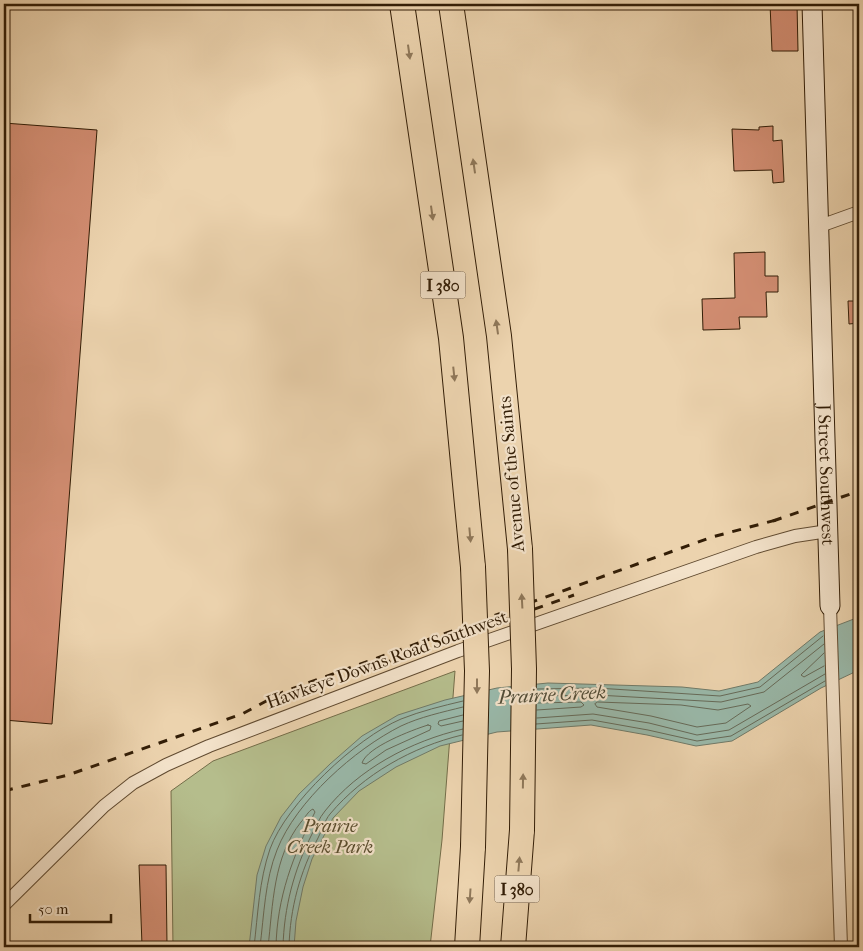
<svg xmlns="http://www.w3.org/2000/svg" width="863" height="951" font-family="'IM FELL French Canon',serif">
<style>
.green{fill:#b5bd8c;stroke:#746d49}
.water{fill:#99b8a9;stroke:#707a68}
.lines{fill:none;stroke-linecap:round;stroke-linejoin:round}
.shore{stroke:#666a58;stroke-width:1}
.building{fill:#d28d72;stroke:#321d06}
.street-casing{stroke:#604a30;stroke-width:14}
.secondary-casing{stroke:#321d06;stroke-width:21}
.highway-casing{stroke:#321d06;stroke-width:26}
.street{stroke:#f3e2ca;stroke-width:12}
.secondary{stroke:#f3e2ca;stroke-width:19}
.highway{stroke:#ecd3ae;stroke-width:24}
.rail{stroke:#321d06;stroke-width:3;stroke-dasharray:9 9;stroke-linecap:butt}
.highway-bridge-casing{stroke:#321d06;stroke-width:26;stroke-linecap:butt}
.highway-bridge{stroke:#ecd3ae;stroke-width:24}
.oneway{fill:#8f785a}
.labels{text-anchor:middle;dominant-baseline:central;stroke-width:4.5;stroke-linejoin:round;paint-order:stroke}
.shield{fill:#f3e2ca;stroke:#6c5841;stroke-width:1}
.shield-label{font-size:16px;font-weight:bold;fill:#321d06}
.street-label{font-size:18px;fill:#321d06;stroke:#f3e2ca}
.park-label{font-size:18px;font-style:italic;fill:#594d2e;stroke:#f3e2ca}
.water-label{font-size:19px;font-style:italic;fill:#514c37;stroke:#f3e2ca}
</style>
<rect width="100%" height="100%" fill="#ecd3ae"/>
<filter id="stains"><feTurbulence type="fractalNoise" baseFrequency=".004" numOctaves="4"/><feColorMatrix values="0 0 0 0 .2 0 0 0 0 .09 0 0 0 0 .02 0 0 0 .5 -.17"/></filter>
<radialGradient id="worn" r=".72"><stop offset=".6" stop-color="#630" stop-opacity="0"/><stop offset="1" stop-color="#630" stop-opacity=".3"/></radialGradient>
<g class="green">
<polygon points="859,626 859,818 856,818 853,627"/>
<polygon points="455,671 442,840 430,947 173,947 171,791 213,761"/>
</g>
<polygon class="water" points="859,617 859,670 821,688 732,741 696,746 647,735 591,725 497,732 440,746 396,767 359,791 333,818 312,859 303,887 296,921 294,947 249,947 257,875 266,846 281,817 299,794 330,764 362,736 398,715 445,700 497,688 548,683 682,687 719,691 758,682 820,632"/>
<g class="lines">
<g class="shore">
<polyline points="824,653 801,675 804,677 824,666"/>
<polyline points="537,689 597,688 720,696 760,687 823,636"/>
<polyline points="537,696 597,695 721,702 764,692 824,644"/>
<polygon points="598,702 681,705 718,710 748,704 751,706 726,723 697,727 651,716 597,707 595,704"/>
<polyline points="537,710 581,707 584,705 581,702 537,703"/>
<polyline points="537,718 593,714 649,723 697,735 729,730 825,674"/>
<polyline points="463,721 441,726 438,724 439,721 463,715"/>
<polyline points="536,724 592,720 648,730 697,741 731,736 825,681"/>
<path d="M428,725l3,1 -1,4 -44,20 -20,14 -4,-1c5,-16 50,-33 66,-38z"/>
<path d="M254,947c4,-33 5,-66 16,-98 16,-45 86,-111 131,-130 20,-8 41,-13 62,-18"/>
<path d="M260,947c4,-32 5,-67 17,-97 19,-49 78,-101 124,-124 19,-9 42,-14 62,-19"/>
<path d="M268,947c5,-42 5,-90 33,-125 4,-4 7,-11 12,-13l2,3c-22,44 -38,85 -39,135"/>
<path d="M283,947c1,-40 11,-77 29,-113 4,-7 7,-16 13,-23 33,-42 86,-70 138,-82"/>
<path d="M289,947c1,-39 11,-75 29,-109 4,-8 7,-18 12,-24 34,-40 82,-67 132,-79"/>
</g>
</g>
<g class="building">
<polygon points="770,4 797,4 798,51 772,51"/>
<polygon points="4,123 97,130 52,724 4,720"/>
<polygon points="773,126 773,141 782,140 784,182 773,183 772,170 734,171 732,129 759,130 759,127"/>
<polygon points="765,252 765,276 778,276 778,292 766,292 767,317 739,317 740,329 703,330 702,299 735,298 734,253"/>
<polygon points="848,301 859,301 859,323 849,324"/>
<polygon points="139,865 166,865 167,945 142,945"/>
</g>
<g class="lines">
<g class="street-casing">
<g id="street">
<polyline points="820,226 859,212"/>
<polyline points="830,606 841,947"/>
<polyline points="4,905 104,806 133,783 166,765 209,746 458,651 756,547 795,536 828,531"/>
</g>
</g>
<g class="secondary-casing">
<g id="secondary">
<path id="s1" d="M812,4l18,602"/>
</g>
</g>
<g class="highway-casing">
<g id="highway">
<polyline points="402,4 451,338 473,567"/>
<polyline points="451,4 499,336 520,549"/>
<polyline points="467,947 473,847"/>
<polyline points="513,947 522,830"/>
</g>
</g>
<use href="#street" class="street"/>
<use href="#secondary" class="secondary"/>
<use href="#highway" class="highway"/>
<g class="rail">
<polyline points="773,521 859,491"/>
<polyline points="348,676 574,595"/>
<polyline points="4,791 68,775 242,714 283,692 712,537 780,519"/>
</g>
<g class="highway-bridge-casing">
<g id="highway-bridge">
<polyline points="520,549 524,669 522,830"/>
<polyline points="473,567 477,671 473,847"/>
</g>
</g>
<use href="#highway-bridge" class="highway-bridge"/>
</g>
<defs><path id="oneway-solid" d="M-6-.8H1V-3.2L6.5 0L1 3.2V.8H-6Z" transform="scale(1.25)"/></defs>
<g class="oneway">
<use href="#oneway-solid" transform="translate(409 52) rotate(82)"/>
<use href="#oneway-solid" transform="translate(474 166) rotate(-98)"/>
<use href="#oneway-solid" transform="translate(432 213) rotate(82)"/>
<use href="#oneway-solid" transform="translate(497 327) rotate(-98)"/>
<use href="#oneway-solid" transform="translate(454 374) rotate(84)"/>
<use href="#oneway-solid" transform="translate(470 535) rotate(85)"/>
<use href="#oneway-solid" transform="translate(522 601) rotate(-93)"/>
<use href="#oneway-solid" transform="translate(477 686) rotate(90)"/>
<use href="#oneway-solid" transform="translate(523 781) rotate(-89)"/>
<use href="#oneway-solid" transform="translate(519 864) rotate(-85)"/>
<use href="#oneway-solid" transform="translate(470 896) rotate(94)"/>
</g>
<g class="labels">
<g class="shield">
<rect x="420.5" y="271.5" width="45" height="27" rx="4"/>
<rect x="494.5" y="875.5" width="45" height="27" rx="4"/>
</g>
<g class="shield-label">
<text x="443" y="285">I 380</text>
<text x="517" y="889">I 380</text>
</g>
<g class="street-label">
<text transform="translate(512 474) rotate(-95)">Avenue of the Saints</text>
<text stroke="none"><textPath href="#s1" startOffset="471">J Street Southwest</textPath></text>
<text transform="translate(387 660) rotate(-20)">Hawkeye Downs Road Southwest</text>
</g>
<g class="park-label">
<text x="330" y="826">Prairie<tspan x="330" dy="21">Creek Park</tspan></text>
</g>
<g class="water-label">
<text transform="translate(552 695) rotate(-3)">Prairie Creek</text>
</g>
</g>
<rect width="863" height="951" fill="none" stroke="#ecd3ae" stroke-width="20"/>
<rect x="5" y="5" width="853" height="941" fill="none" stroke="#321d06" stroke-width="2.5"/>
<rect x="10" y="10" width="843" height="931" fill="none" stroke="#321d06"/>
<path d="M30 914v8h81v-8" fill="none" stroke="#321d06" stroke-width="2.5"/>
<text x="38" y="914" font-size="15" fill="#321d06" stroke="#f3e2ca" stroke-width="4" paint-order="stroke">50 m</text>
<rect width="100%" height="100%" filter="url(#stains)"/>
<rect width="100%" height="100%" fill="url(#worn)"/>
</svg>
